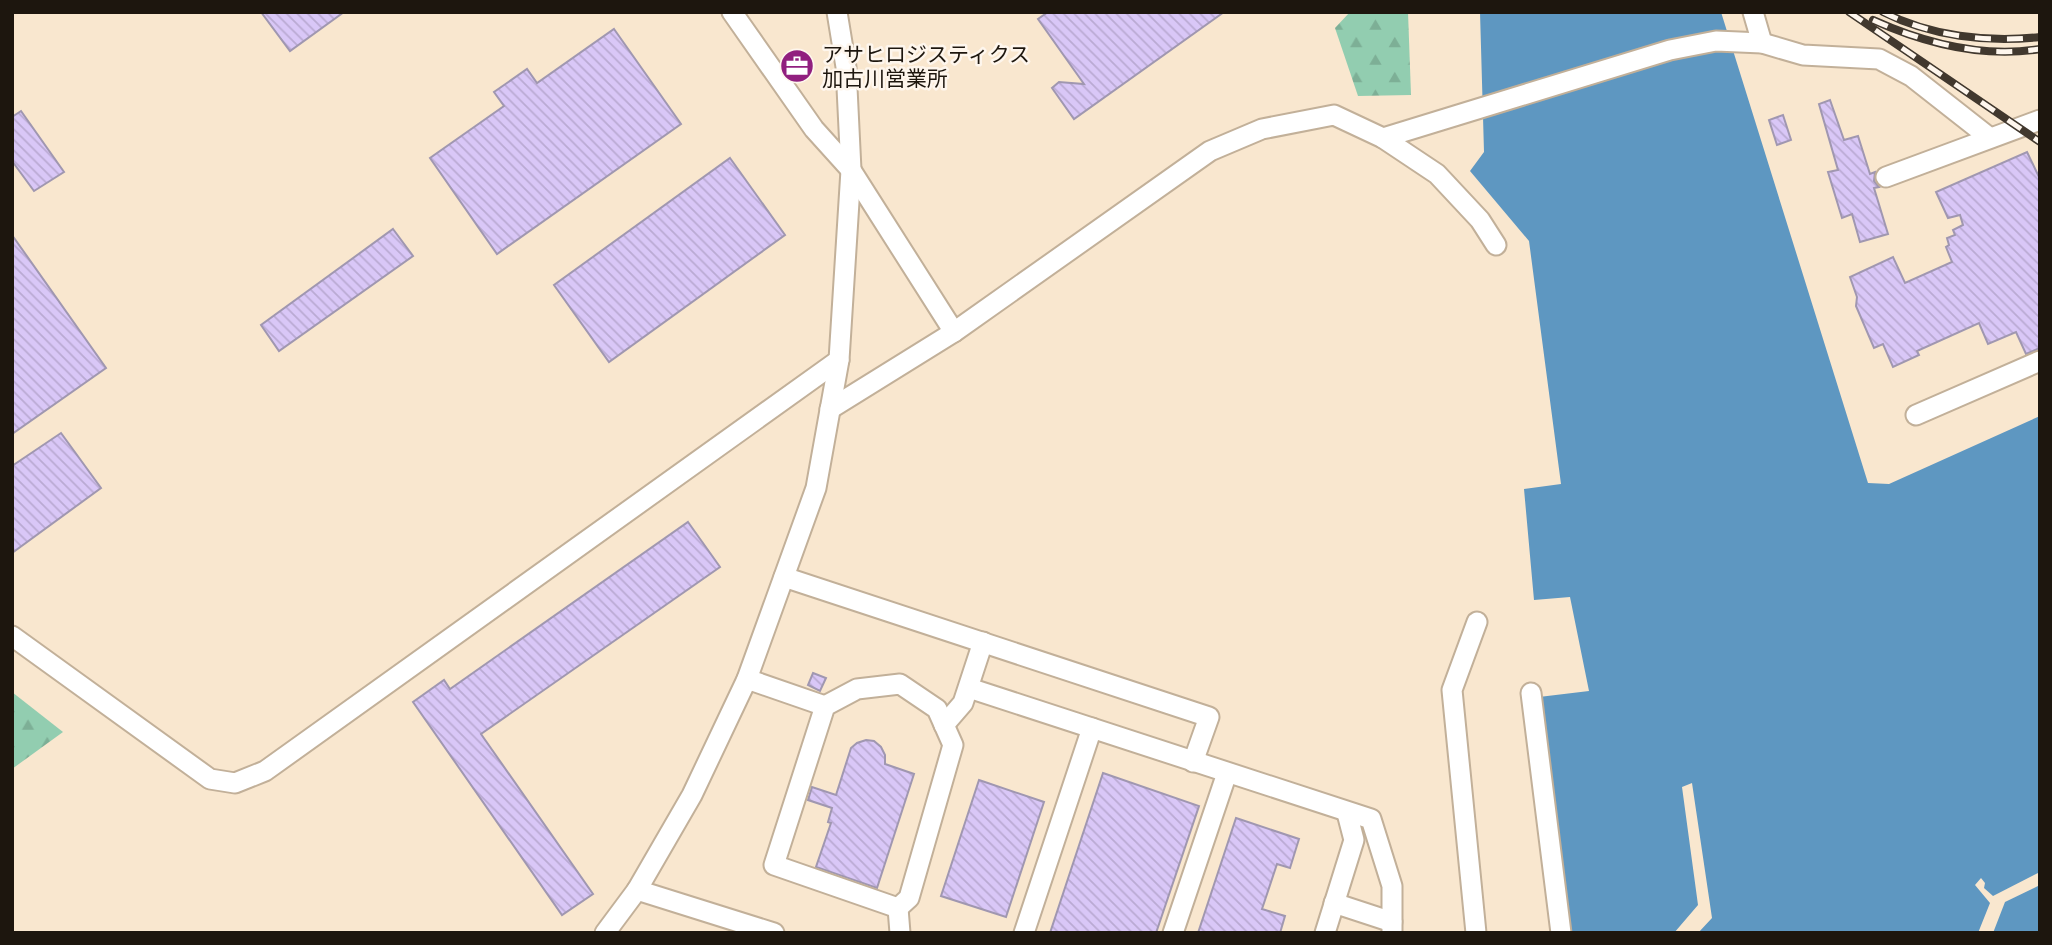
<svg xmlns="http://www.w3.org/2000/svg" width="2052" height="945" font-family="Poppins,'Noto Sans JP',sans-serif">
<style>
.forest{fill:url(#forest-firs)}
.water{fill:#5e97c1}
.pier{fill:#f9e7cf}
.building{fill:url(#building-back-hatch);stroke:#a097b0;stroke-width:2}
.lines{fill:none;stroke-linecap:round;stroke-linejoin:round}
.minor-casing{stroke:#c2b099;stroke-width:23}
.minor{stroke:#fff;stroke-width:19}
.rail-casing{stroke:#41382e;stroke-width:8}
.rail{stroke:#fef6ed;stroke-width:5;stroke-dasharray:16;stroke-linecap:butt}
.labels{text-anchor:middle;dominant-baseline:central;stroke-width:5;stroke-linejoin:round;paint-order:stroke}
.poi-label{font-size:21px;fill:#1d160e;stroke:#fef6ed;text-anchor:start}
</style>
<defs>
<pattern id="forest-firs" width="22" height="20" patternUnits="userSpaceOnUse" patternTransform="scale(1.75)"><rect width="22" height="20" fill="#92cdb0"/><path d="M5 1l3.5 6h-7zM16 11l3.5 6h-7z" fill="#7daf96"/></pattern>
<pattern id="building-back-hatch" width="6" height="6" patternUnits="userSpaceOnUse" patternTransform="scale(1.75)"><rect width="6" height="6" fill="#d9c7f7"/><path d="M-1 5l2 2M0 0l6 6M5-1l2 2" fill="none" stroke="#baaad3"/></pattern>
</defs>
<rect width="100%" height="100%" fill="#f9e7cf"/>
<g class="forest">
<polygon points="1350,12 1408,12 1411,95 1358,96 1335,28"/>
<polygon points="12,692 63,732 12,769"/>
</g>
<polygon class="water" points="1480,12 1721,12 1868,483 1889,484 2040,416 2040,933 1569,933 1539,697 1589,691 1570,597 1534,600 1524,489 1561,484 1529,241 1470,171 1484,152"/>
<g class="pier">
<polygon points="1692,783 1712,918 1698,933 1674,933 1698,905 1682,787"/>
<polygon points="2040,872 2040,885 2005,902 1993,933 1978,933 1990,903 1975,885 1981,878 1985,883 1984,888 1993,896"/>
</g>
<g class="building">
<polygon points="261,12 344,12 290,51"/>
<polygon points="1048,12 1224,12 1074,119 1052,88 1059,82 1084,84 1038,19"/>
<polygon points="614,29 681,124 497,254 430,158 504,106 494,92 527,69 537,83"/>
<polygon points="1830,100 1844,140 1858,136 1870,174 1875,172 1874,181 1879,187 1874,188 1888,234 1860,242 1852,214 1842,218 1828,172 1838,170 1819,104"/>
<polygon points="21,111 64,172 34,191 12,161 12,117"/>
<polygon points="1783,115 1791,140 1777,145 1769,120"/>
<polygon points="2027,152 2040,179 2040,348 2026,354 2016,332 1988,344 1979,323 1917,351 1919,355 1893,367 1883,344 1874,348 1856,306 1857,297 1850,277 1893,257 1905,283 1952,262 1946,247 1949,245 1947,238 1955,235 1953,230 1963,225 1960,215 1948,218 1936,192"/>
<polygon points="730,158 785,235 609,362 554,285"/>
<polygon points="393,229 413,256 279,351 261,325"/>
<polygon points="12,235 106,368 12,434"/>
<polygon points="61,433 101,488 12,553 12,466"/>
<polygon points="688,522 720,567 481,734 593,894 562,915 413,702 444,680 450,689"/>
<polygon points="813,673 826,678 820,691 808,685"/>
<polygon points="866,740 874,741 881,747 885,755 885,764 914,774 877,888 816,867 831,823 828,822 832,808 808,800 812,787 836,795 851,748 857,743"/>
<polygon points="1103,773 1199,806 1156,933 1050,933"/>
<polygon points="979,780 1044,802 1006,917 941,896"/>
<polygon points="1236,818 1299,839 1290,868 1277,864 1262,909 1285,916 1280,933 1198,933"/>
</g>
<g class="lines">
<g class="minor-casing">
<g id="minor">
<polyline points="732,12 814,129 851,170 954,332"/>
<polyline points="1753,12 1762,43"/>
<polyline points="1383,138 1437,174 1480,220 1496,245"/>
<polyline points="1886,177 2040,120"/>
<polyline points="830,409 954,332 1210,151 1262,129 1334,115 1383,138 1670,50 1716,41 1762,43 1803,55 1879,59 1911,76 1990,138"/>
<polyline points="1916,415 2040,361"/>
<polyline points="784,577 1209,717 1193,762"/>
<polyline points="12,636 210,779 235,783 265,771 839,360"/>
<polyline points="747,679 825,706"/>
<polygon points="900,684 937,709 953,745 909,898 898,908 774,865 825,706 857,689"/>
<polyline points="969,688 1371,819 1392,886 1392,933"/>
<polyline points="1531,693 1561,933"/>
<polyline points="944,725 963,703 983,642"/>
<polyline points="637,890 774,933"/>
<polyline points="1334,903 1392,922"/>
<polyline points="898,908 900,933"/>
<polyline points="605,933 637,890 692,795 747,679 816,488 839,360 851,170 846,67 837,12"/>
<polyline points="1024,933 1092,728"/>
<polyline points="1173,933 1227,773"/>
<polyline points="1325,933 1354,840 1347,813"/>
<polyline points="1476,933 1452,690 1477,622"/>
</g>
</g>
<use href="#minor" class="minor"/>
<g class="rail-casing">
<g id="rail">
<polyline points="1849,12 2040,142"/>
<path d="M1883,12c47,24 105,31 157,25"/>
<path d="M1873,20c51,23 110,38 167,29"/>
</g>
</g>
<use href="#rail" class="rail"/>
</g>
<defs>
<g id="office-disc" transform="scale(1.75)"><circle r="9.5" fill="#911f7f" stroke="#fef6ed"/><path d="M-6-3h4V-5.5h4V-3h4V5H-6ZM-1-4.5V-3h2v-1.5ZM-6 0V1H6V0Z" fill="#fff"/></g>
</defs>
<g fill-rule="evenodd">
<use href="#office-disc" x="797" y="66"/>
</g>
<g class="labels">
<g class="poi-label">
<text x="822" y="54">アサヒロジスティクス<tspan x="822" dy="24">加古川営業所</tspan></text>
</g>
</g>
<rect width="2052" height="945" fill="none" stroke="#1d160e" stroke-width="28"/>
</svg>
